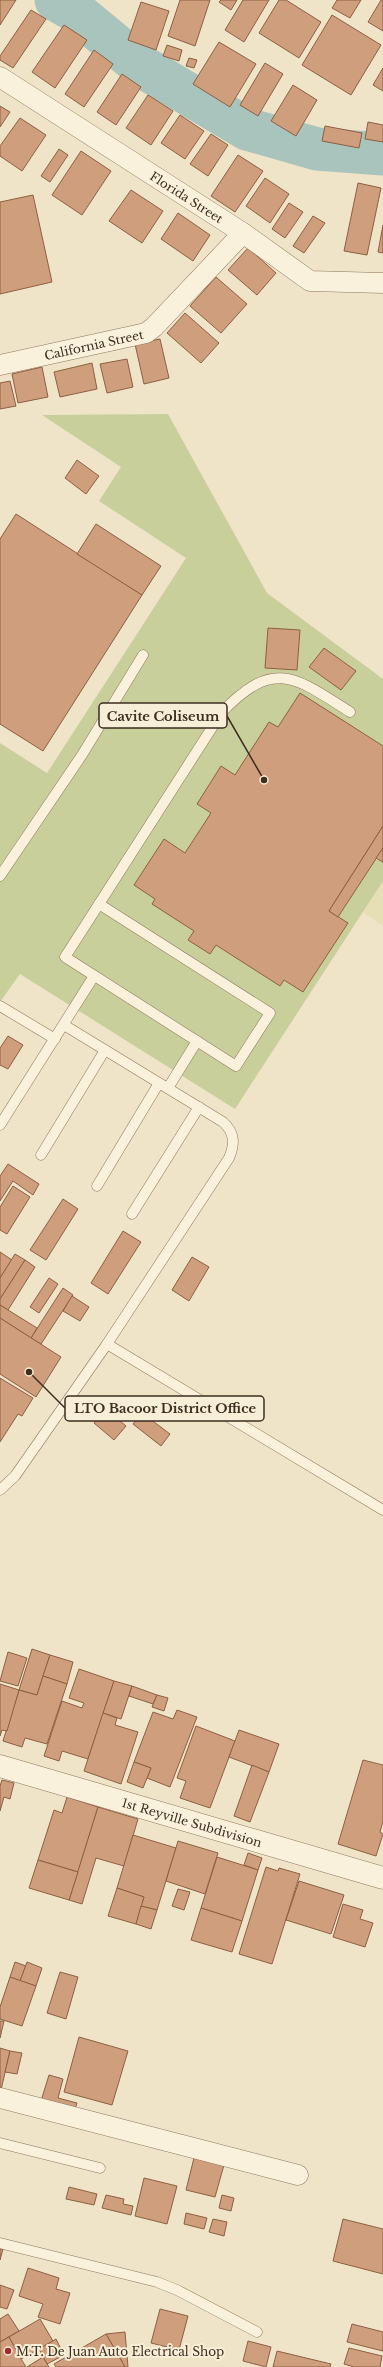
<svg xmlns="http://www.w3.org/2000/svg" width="383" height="2367" font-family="'Libre Baskerville',serif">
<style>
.farmland{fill:#e6deb5}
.green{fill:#c9cf9b}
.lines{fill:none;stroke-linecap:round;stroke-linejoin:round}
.river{stroke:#a9c4bc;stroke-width:43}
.building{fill:#cf9f7d;stroke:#8d5f41}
.service-casing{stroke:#8d765c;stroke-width:11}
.minor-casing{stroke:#8d765c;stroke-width:21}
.tertiary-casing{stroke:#8d765c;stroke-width:23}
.service{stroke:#faf1dc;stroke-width:10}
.minor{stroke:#faf1dc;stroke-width:20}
.tertiary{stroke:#faf1dc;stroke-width:22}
.poi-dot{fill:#9e2a2b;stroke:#f7eed8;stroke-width:1.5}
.labels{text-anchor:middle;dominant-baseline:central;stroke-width:4;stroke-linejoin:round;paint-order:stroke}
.street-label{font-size:12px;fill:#3d2e20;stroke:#f7eed8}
.poi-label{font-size:12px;fill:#3d2e20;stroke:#f7eed8;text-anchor:start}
.leader{fill:none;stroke:#3d2e20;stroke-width:1.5}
.callout-dot{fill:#3d2e20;stroke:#f7eed8;stroke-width:1.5}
.callout{fill:#f7eed8;stroke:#3d2e20;stroke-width:1.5}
.callout-label{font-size:13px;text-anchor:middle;font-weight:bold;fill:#3d2e20}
</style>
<rect width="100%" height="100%" fill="#f0e4c8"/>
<polygon class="farmland" points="383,881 383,926 363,912"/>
<polygon class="green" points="168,414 267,593 383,679 383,881 235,1109 20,974 0,1002 0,743 47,773 186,558 99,501 121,467 42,415"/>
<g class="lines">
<polyline class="river" points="56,0 72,9 141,66 247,129 317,149 383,154"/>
</g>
<g class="building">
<polygon points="0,0 16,0 0,25"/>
<polygon points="180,0 210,0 195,46 168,36"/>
<polygon points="221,0 237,0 231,10 219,2"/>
<polygon points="243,0 269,0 244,42 225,30"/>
<polygon points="279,0 286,0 321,22 299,58 259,33"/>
<polygon points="337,0 361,0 350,18 332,8"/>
<polygon points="381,0 383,0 383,31 368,22"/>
<polygon points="141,2 169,11 156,50 128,40"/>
<polygon points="31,10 46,19 13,68 0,60 0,56"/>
<polygon points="332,15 381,45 351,95 302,65"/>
<polygon points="64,25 87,40 55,88 32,72"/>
<polygon points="219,42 256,64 230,107 193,84"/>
<polygon points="167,45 182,50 179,61 163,56"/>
<polygon points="94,50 113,64 84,107 65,94"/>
<polygon points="189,58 197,60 194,68 186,66"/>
<polygon points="265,63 283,74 258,116 240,105"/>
<polygon points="383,68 383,91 373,85"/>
<polygon points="122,74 141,87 116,125 97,112"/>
<polygon points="293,85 317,100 296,136 271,121"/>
<polygon points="148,95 173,111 151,145 126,128"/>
<polygon points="0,106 10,112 0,127"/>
<polygon points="180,115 204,131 185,159 161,143"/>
<polygon points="20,118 46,135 22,171 0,156 0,146"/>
<polygon points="368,122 383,125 383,142 365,139"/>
<polygon points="325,126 362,133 359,148 322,141"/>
<polygon points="211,134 228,145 208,176 190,164"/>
<polygon points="59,149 68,155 50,182 41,176"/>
<polygon points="81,151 111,171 82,215 52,195"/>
<polygon points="238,155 263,171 235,212 211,196"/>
<polygon points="265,178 289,194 270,223 246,206"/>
<polygon points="358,183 381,188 367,255 344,251"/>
<polygon points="131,190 163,211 142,243 109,221"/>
<polygon points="33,195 52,282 0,294 0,202"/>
<polygon points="289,203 303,212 285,238 272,229"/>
<polygon points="178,213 210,235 193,261 161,239"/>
<polygon points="313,216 325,223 304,253 293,246"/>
<polygon points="383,225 383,253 378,252"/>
<polygon points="248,248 276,273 257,295 228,270"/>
<polygon points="216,277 247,304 221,333 190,306"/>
<polygon points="185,313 219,343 201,363 167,333"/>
<polygon points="160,339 169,378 144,384 135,344"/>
<polygon points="127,359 133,387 107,393 100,364"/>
<polygon points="92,363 97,389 60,397 54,372"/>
<polygon points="42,367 48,397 18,403 12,374"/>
<polygon points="10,381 16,406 0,409 0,383"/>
<polygon points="77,460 99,476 86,494 65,478"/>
<polygon points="16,514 142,595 43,751 0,724 0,539"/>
<polygon points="96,524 161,566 142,595 77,554"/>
<polygon points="268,628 300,630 297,670 265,668"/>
<polygon points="324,648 356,671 341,690 309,667"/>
<polygon points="300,693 383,746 383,826 329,911 348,923 303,992 284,980 280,986 216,945 210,954 188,940 194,931 152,904 155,899 134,885 164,839 185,853 211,813 197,804 221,766 235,775 269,722 278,727"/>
<polygon points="383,826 383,848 338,917 329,911"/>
<polygon points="383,848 383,862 376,858"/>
<polygon points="8,1036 23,1045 8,1069 0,1065 0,1048"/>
<polygon points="8,1164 39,1184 33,1195 13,1181 0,1201 0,1176"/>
<polygon points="13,1186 30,1197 7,1234 0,1230 0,1207"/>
<polygon points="63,1199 78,1209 46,1260 30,1250"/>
<polygon points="123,1231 141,1242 108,1294 91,1283"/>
<polygon points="0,1252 12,1260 0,1278"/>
<polygon points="15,1254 25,1260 0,1299 0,1278"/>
<polygon points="192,1257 209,1267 189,1301 172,1290"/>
<polygon points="25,1260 35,1267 8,1310 0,1305 0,1299"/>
<polygon points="49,1278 58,1284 39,1313 30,1307"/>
<polygon points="63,1288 73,1295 41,1344 31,1338"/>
<polygon points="72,1296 89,1307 80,1321 63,1311"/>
<polygon points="0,1305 37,1328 31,1338 0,1318"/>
<polygon points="0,1318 61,1357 36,1397 0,1374"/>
<polygon points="0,1378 33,1398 22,1416 18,1414 0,1442"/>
<polygon points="106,1409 126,1426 114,1440 94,1423"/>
<polygon points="142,1413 170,1434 161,1446 133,1424"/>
<polygon points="32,1649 50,1655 37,1695 19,1690"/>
<polygon points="8,1652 27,1658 18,1686 0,1681"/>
<polygon points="50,1655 73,1662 67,1684 43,1676"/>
<polygon points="79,1669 114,1681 88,1759 62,1751 59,1761 44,1756 62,1701 82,1708 84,1703 69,1698"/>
<polygon points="43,1676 67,1684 47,1744 25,1738 22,1747 3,1741 19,1690 37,1695"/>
<polygon points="114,1681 132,1686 121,1719 103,1713"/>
<polygon points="0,1684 19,1690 7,1731 2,1730 0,1736"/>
<polygon points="132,1686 157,1695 153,1704 129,1696"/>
<polygon points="157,1695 168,1698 164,1711 152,1707"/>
<polygon points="177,1710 197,1717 170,1787 147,1778 151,1768 134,1762 153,1712 173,1719"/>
<polygon points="103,1713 117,1718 115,1725 138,1732 121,1784 84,1771"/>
<polygon points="196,1726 235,1741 210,1808 180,1798 186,1781 177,1778"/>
<polygon points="239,1730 279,1744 269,1772 229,1757"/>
<polygon points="363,1760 383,1765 383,1821 380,1832 383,1834 376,1856 338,1844"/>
<polygon points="134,1762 151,1768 143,1788 127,1782"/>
<polygon points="252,1765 269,1772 250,1822 234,1816"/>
<polygon points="2,1780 14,1783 10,1799 4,1797 0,1811 0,1786"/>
<polygon points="67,1797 98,1807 78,1872 38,1860 54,1810 62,1813"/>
<polygon points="98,1807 138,1819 124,1866 96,1858 82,1904 69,1900"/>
<polygon points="133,1835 176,1848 157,1910 141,1906 144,1897 117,1888"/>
<polygon points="178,1841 218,1853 205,1894 166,1881"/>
<polygon points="248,1853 262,1858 258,1870 244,1865"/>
<polygon points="217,1857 258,1870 242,1921 201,1908"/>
<polygon points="38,1860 78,1872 69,1900 29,1888"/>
<polygon points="266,1867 278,1871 279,1868 300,1874 272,1964 239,1954"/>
<polygon points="299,1881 344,1895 331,1934 286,1920"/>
<polygon points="117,1888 144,1897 136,1924 108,1916"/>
<polygon points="178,1889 190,1892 184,1910 172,1906"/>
<polygon points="343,1904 363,1910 360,1919 373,1923 365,1947 333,1937"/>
<polygon points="141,1906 157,1910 151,1929 136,1924"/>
<polygon points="201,1908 242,1921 232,1952 191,1940"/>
<polygon points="15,1962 26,1966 20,1981 10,1977"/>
<polygon points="27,1962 42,1968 36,1986 20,1981"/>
<polygon points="60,1972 78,1977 66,2019 47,2013"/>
<polygon points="10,1977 36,1986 22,2026 0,2019 0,2007"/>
<polygon points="0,2021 4,2021 0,2038"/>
<polygon points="79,2037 128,2051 112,2105 64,2092"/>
<polygon points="0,2048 10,2051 1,2090 0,2090"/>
<polygon points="10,2051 22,2053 17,2074 5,2072"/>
<polygon points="49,2075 63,2079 58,2098 77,2103 75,2109 41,2101"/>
<polygon points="194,2158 224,2165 215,2197 186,2190"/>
<polygon points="144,2178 177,2186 167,2224 135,2216"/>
<polygon points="69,2187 97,2194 94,2205 66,2199"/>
<polygon points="106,2195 124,2199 123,2204 133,2206 131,2215 102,2208"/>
<polygon points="222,2195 234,2198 231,2211 219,2208"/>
<polygon points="186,2213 207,2218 204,2229 184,2224"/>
<polygon points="213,2219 227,2222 224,2236 209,2232"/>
<polygon points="343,2219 383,2229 383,2274 333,2261"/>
<polygon points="0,2249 3,2249 0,2260"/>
<polygon points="28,2268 59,2278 56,2289 70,2293 60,2324 38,2317 43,2304 19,2296"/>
<polygon points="0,2285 14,2290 7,2309 0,2307"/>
<polygon points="160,2309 188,2316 179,2350 151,2343"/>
<polygon points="8,2314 19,2331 0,2342 0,2319"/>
<polygon points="40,2319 53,2341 21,2359 9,2337"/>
<polygon points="352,2324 383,2332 383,2351 347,2342"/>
<polygon points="125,2332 128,2367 125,2367 106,2334"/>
<polygon points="106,2334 125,2367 56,2367 54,2364"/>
<polygon points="9,2337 21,2359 26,2367 0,2367 0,2342"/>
<polygon points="56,2339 64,2355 47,2364 39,2349"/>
<polygon points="248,2341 271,2347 266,2367 243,2361"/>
<polygon points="349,2348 382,2356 380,2367 354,2367 344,2364"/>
<polygon points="277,2351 331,2364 330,2367 273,2367"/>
<polygon points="43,2357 49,2367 27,2367"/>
</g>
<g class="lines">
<g class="service-casing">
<g id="service">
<polyline points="0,876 82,755 143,655"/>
<polygon points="99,904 270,1013 236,1066 65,957"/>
<path d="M99,904l123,-192c52,-54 73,-35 128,0"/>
<polyline points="0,1006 55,1039"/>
<polyline points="168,1088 197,1041"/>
<polyline points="0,1125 94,976"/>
<polyline points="41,1155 105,1050"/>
<polyline points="97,1186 159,1083"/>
<polyline points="132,1214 199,1107"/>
<polyline points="107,1344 383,1510"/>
<path d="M0,1490l15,-14 92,-132 122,-186c6,-14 6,-25 -6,-36l-159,-97"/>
<polyline points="0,2143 100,2168"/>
<polyline points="0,2243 157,2282 177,2290 257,2332"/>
</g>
</g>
<g class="minor-casing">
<g id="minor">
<path id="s1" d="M0,77l243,156 67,48 73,2"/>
<path id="s2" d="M0,365l146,-32 8,-6 89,-94"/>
<polyline points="0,2098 298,2175"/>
</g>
</g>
<g class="tertiary-casing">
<g id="tertiary">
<path id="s3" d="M0,1766l383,112"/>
</g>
</g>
<use href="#service" class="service"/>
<use href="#minor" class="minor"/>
<use href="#tertiary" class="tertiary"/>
</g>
<circle class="poi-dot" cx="8" cy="2351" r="4"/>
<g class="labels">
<g class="street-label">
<text stroke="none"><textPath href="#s1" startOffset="222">Florida Street</textPath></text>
<text stroke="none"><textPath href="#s2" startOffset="96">California Street</textPath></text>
<text stroke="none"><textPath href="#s3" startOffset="200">1st Reyville Subdivision</textPath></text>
</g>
<g class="poi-label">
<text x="16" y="2351">M.T. De Juan Auto Electrical Shop</text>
</g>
</g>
<path class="leader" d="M264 780L227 716M29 1372L65 1408"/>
<g class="callout-dot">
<circle cx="264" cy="780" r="4"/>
<circle cx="29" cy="1372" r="4"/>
</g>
<g class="callout">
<rect x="99" y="703" width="128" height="25" rx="4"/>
<rect x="65" y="1396" width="199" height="25" rx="4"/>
</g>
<g class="callout-label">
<text x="163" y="721">Cavite Coliseum</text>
<text x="165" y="1413">LTO Bacoor District Office</text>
</g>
</svg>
